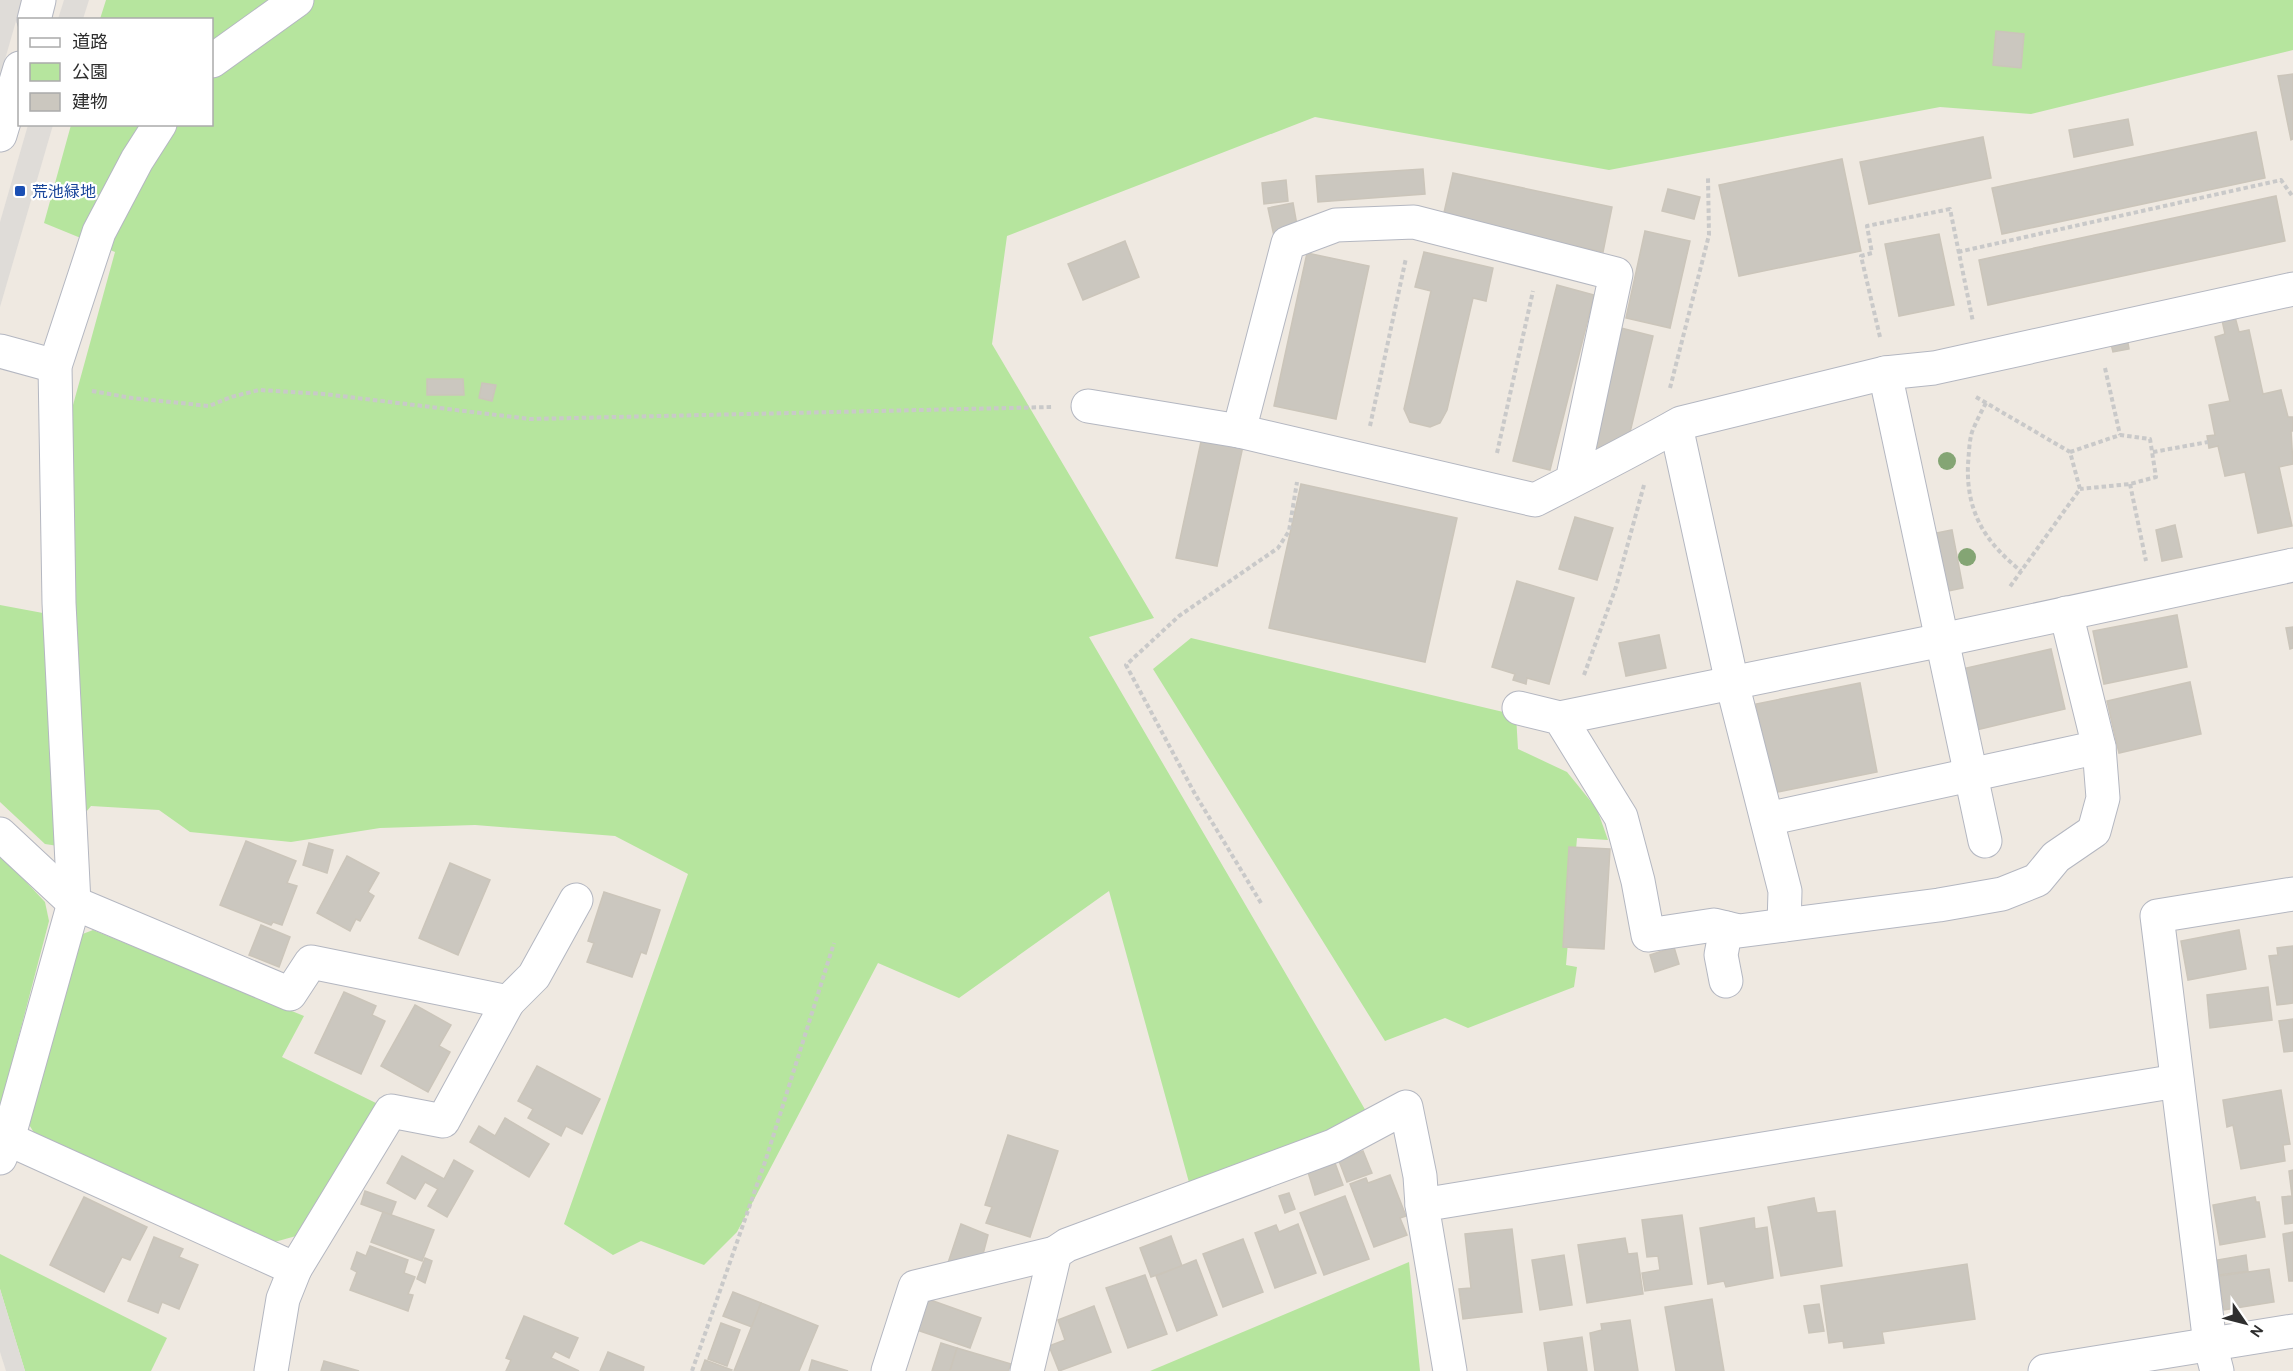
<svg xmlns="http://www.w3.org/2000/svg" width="2293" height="1371" font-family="Karla,'Noto Sans JP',sans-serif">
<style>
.green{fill:#b6e59e}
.plaza{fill:#dfdcd8}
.building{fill:#cbc7bf;stroke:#cbc5ba;stroke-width:1.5}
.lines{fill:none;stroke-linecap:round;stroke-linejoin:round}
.minor-casing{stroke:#b4b7c1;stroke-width:35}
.path{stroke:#c9c9c9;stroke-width:4;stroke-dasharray:4.5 3;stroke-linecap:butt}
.minor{stroke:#fff;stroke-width:33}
.tree{fill:#84a574}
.transit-dot{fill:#1a4fb4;stroke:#fff;stroke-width:2}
.labels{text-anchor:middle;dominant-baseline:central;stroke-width:4.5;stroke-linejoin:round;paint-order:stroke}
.transit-label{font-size:16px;fill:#164399;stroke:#fff;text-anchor:start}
</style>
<rect width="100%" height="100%" fill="#efe9e1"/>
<g class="green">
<polygon points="106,0 2293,0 2293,50 2031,114 1940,107 1609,170 1315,117 1007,236 992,344 1154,618 1089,637 1370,1118 1193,1197 1109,891 959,998 878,963 737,1232 704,1265 641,1241 613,1255 564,1224 688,874 615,836 475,825 380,828 291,842 190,832 159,810 91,806 58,846 45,844 0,802 0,605 75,619 70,416 115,252 44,223 71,125 212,124 212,20 100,19"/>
<polygon points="1191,638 1516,715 1518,749 1567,772 1597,809 1608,840 1577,838 1566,965 1577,967 1574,987 1468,1028 1445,1018 1385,1041 1153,669"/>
<polygon points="0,854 45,902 49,921 0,1108"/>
<polygon points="93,930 304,1016 282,1057 378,1104 296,1236 271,1243 36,1136 25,1118 80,935"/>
<polygon points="0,1254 167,1338 151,1371 25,1371 0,1289"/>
<polygon points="1409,1262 1420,1371 1150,1371"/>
</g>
<g class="plaza">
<polygon points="0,0 22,0 0,77"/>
<polygon points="64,0 89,0 83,19 58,19"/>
<polygon points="28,125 53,125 0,307 0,222"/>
<polygon points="0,1289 25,1371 6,1371 0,1352"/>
</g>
<g class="building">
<polygon points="1996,31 2024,34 2021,68 1993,65"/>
<polygon points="2293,74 2293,139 2291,140 2278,76"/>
<polygon points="2128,119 2133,145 2074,157 2069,130"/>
<polygon points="2256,132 2265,178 2002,234 1992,188"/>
<polygon points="1983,137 1991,178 1869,204 1860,162"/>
<polygon points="1842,159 1861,251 1739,276 1719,185"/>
<polygon points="1423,169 1425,194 1318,202 1316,176"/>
<polygon points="1453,173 1612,207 1603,252 1443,217"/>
<polygon points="1286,180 1288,201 1264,204 1262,183"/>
<polygon points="1668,189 1700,197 1694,219 1662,211"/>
<polygon points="2276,196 2285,241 1988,305 1979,260"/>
<polygon points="1293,203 1298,231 1274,236 1268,208"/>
<polygon points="1645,231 1690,241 1670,328 1626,318"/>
<polygon points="1939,234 1954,305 1899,316 1885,244"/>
<polygon points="1125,241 1139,277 1083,300 1068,264"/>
<polygon points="1424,252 1493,268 1486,301 1473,298 1447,410 1440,423 1430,427 1410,422 1404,409 1431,291 1415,287"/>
<polygon points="1307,253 1369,266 1336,419 1274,406"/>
<polygon points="1557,285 1594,295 1550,470 1513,461"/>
<polygon points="2235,317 2239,332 2249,330 2263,394 2281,390 2288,417 2293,417 2293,431 2291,431 2293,464 2279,467 2292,526 2258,533 2245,472 2225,476 2218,446 2209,448 2207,436 2215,435 2209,405 2230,401 2215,337 2225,334 2222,320"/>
<polygon points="1621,328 1653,336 1627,445 1617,452 1593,446"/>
<polygon points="2126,332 2129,349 2113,352 2109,336"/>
<polygon points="427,379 463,379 464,395 427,395"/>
<polygon points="482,383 496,385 492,401 479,398"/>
<polygon points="1202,437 1243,446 1217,566 1176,558"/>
<polygon points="1301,484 1457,518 1425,662 1269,628"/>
<polygon points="1575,517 1613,528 1597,580 1559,569"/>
<polygon points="2175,525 2182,557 2162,561 2156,530"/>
<polygon points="1952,530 1963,588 1943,592 1931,534"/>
<polygon points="1517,581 1574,598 1549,684 1527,678 1526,684 1513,680 1515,674 1492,667"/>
<polygon points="2177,615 2187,667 2104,684 2093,631"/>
<polygon points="2293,627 2293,648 2290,649 2286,628"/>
<polygon points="1659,635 1666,668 1626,676 1619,643"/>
<polygon points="2051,649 2065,709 1976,730 1962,669"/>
<polygon points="2190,682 2201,734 2119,753 2107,701"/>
<polygon points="1860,683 1877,772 1773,793 1756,704"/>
<polygon points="246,841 296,861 287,883 297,886 282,925 273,922 271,925 220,905"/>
<polygon points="309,843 333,850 327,873 303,865"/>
<polygon points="1569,847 1610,849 1604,949 1563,947"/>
<polygon points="347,856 379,873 368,892 374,896 360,921 356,919 350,931 317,913"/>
<polygon points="450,863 490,880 458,955 419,938"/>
<polygon points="604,892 660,910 646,954 641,952 632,977 587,962 594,943 588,941"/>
<polygon points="261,925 290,937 279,967 249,955"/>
<polygon points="2239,930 2246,969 2188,980 2181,941"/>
<polygon points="2293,946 2293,1003 2277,1005 2269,956 2278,955 2277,948"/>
<polygon points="1674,947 1679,964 1655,972 1650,955"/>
<polygon points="2268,987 2272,1020 2210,1028 2207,995"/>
<polygon points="344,992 376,1006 372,1015 385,1021 361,1074 315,1053"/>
<polygon points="415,1005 451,1025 439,1046 450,1052 428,1092 381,1066"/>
<polygon points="2293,1019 2293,1051 2284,1052 2279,1021"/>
<polygon points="537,1066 600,1099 582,1134 566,1126 561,1136 528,1118 533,1109 518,1101"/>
<polygon points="2281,1090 2290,1144 2283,1145 2285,1161 2241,1169 2233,1125 2227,1127 2223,1100"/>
<polygon points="505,1118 549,1144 529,1177 470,1142 479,1126 495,1136"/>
<polygon points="1008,1135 1058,1151 1030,1237 986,1223 992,1207 985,1205"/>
<polygon points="1363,1151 1372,1173 1347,1182 1339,1161"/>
<polygon points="402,1156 444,1179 454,1160 473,1171 447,1217 428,1206 438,1189 425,1182 415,1199 387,1183"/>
<polygon points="1335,1163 1343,1185 1315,1195 1308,1172"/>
<polygon points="2293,1170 2293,1223 2285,1224 2282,1197 2292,1196 2289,1171"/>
<polygon points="1390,1175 1406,1216 1400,1218 1407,1235 1374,1247 1350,1184 1366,1178 1368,1183"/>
<polygon points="365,1191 396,1202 391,1215 361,1204"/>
<polygon points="1289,1193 1295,1209 1285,1213 1279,1196"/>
<polygon points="1345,1196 1369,1259 1324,1275 1300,1213"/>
<polygon points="84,1197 147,1227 130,1260 122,1257 104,1292 50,1265"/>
<polygon points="2255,1197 2256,1202 2259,1202 2265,1237 2220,1245 2213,1205"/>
<polygon points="1814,1198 1817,1213 1835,1211 1842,1266 1781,1276 1768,1207"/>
<polygon points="383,1212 434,1230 422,1261 371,1242"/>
<polygon points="1682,1215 1692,1284 1645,1291 1642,1273 1660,1270 1658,1256 1647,1257 1642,1220"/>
<polygon points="1754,1218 1755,1229 1767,1227 1773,1278 1726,1287 1724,1281 1708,1284 1700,1228"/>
<polygon points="961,1224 988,1235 982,1258 947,1266"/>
<polygon points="1298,1224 1316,1273 1275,1288 1255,1233 1276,1225 1279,1232"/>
<polygon points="1512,1229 1522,1312 1463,1319 1459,1289 1471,1288 1465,1234"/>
<polygon points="2293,1232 2293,1281 2289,1281 2283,1234"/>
<polygon points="1171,1236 1182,1266 1151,1277 1140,1248"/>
<polygon points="154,1237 183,1249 179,1257 198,1265 179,1309 162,1302 158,1313 128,1301"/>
<polygon points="1625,1238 1628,1254 1637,1253 1643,1294 1587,1303 1578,1245"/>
<polygon points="1243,1239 1263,1292 1223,1307 1203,1254"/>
<polygon points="370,1246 408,1260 404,1273 415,1277 408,1294 413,1295 408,1311 350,1290 357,1272 351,1269 357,1252 366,1256"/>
<polygon points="1564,1255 1572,1305 1540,1310 1532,1260"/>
<polygon points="2246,1255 2248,1271 2219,1275 2217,1260"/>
<polygon points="425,1258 432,1261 425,1283 417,1279"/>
<polygon points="1196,1260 1217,1315 1177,1331 1156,1276"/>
<polygon points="1967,1264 1975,1319 1882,1332 1884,1343 1844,1348 1843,1341 1829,1343 1821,1286"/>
<polygon points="2269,1269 2274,1302 2224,1310 2219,1276"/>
<polygon points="1145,1275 1167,1334 1128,1348 1106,1288"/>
<polygon points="733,1292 761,1303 752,1327 723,1316"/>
<polygon points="922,1297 981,1318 970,1348 911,1328"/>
<polygon points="1712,1299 1724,1371 1676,1371 1665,1307"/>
<polygon points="761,1303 818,1326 799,1371 734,1371"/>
<polygon points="1819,1304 1824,1331 1809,1333 1804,1306"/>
<polygon points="1094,1306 1111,1352 1059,1371 1049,1346 1065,1340 1058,1320"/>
<polygon points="524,1316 578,1338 569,1358 555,1351 551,1358 579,1371 506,1371 511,1360 506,1358"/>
<polygon points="1630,1320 1638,1371 1595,1371 1590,1333 1602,1330 1601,1324"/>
<polygon points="721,1323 740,1330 727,1366 708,1359"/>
<polygon points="1582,1337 1587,1371 1548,1371 1544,1343"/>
<polygon points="941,1343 957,1348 950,1371 932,1371"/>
<polygon points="957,1348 1011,1364 1008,1371 950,1371"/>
<polygon points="608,1352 644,1367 643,1371 600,1371"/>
<polygon points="705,1360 732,1370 731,1371 701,1371"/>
<polygon points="812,1360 848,1371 809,1371"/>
<polygon points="324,1361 359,1371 321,1371"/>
</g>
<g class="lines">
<g class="minor-casing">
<g id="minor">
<polyline points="34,20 39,0"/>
<polyline points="212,61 297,0"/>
<polyline points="0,135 20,68"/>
<polyline points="0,351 55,366"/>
<polyline points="1885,373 1985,841"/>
<polyline points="1088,406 1239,431"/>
<polyline points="1676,426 1732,683 1785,891 1784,925"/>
<path d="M1572,481l44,-207 -202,-52 -78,3 -48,18 -49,188 296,69c49,-25 98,-50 146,-77l204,-50 49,-5 359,-79"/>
<polyline points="1519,708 1560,718 1621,817 1638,881 1648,935 1714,925 1739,931 1939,905 2002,894 2037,880 2056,857 2094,831 2103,798 2099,747 2066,613"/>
<polyline points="1560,718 1942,640 2293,565"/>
<polyline points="1767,819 2099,747"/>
<polyline points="0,834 74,903 290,994 311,962 508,1002 443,1121 391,1111 295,1269 8,1139"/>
<polyline points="1726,928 1721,955 1726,981"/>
<polyline points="508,1002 534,976 576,900"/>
<polyline points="0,1158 8,1139 74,903 59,603 55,366 99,232 137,160 160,124"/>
<polyline points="271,1371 283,1299 295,1269"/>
<polyline points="888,1371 915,1287 1055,1253"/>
<polyline points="1027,1371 1055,1253 1067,1245 1333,1146 1406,1107 1420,1176 1422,1205"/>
<polyline points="1450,1371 1422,1205 2177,1081"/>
<polyline points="2045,1371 2293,1331"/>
<polyline points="2217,1371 2210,1344 2157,916 2293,894"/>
</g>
</g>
<g class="path">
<polyline points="1958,252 2281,180 2293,197"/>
<polyline points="1880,337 1861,256 1872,253 1867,226 1950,209 1973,322"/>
<polyline points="2105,368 2120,435"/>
<polyline points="1670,388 1709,235 1708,178"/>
<polyline points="92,391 132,398 209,406 231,397 259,390 324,394 530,419 1052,407"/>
<polyline points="1976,397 2070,452 2080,489 2009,588"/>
<path d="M1986,403c-5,9 -10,19 -14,29 -3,10 -3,22 -4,32 -2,48 17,78 53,107"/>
<polyline points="1370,426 1406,258"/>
<polyline points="2070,452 2120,435 2150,439 2156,477 2130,484 2080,489"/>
<polyline points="2153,452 2208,442"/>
<polyline points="1497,453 1533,291"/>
<polyline points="2130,484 2146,561"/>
<polyline points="1584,675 1616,587 1644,485"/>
<polyline points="1261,903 1195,794 1126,665 1179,616 1278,548 1289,531 1297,482"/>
<polyline points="692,1371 766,1159 834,943"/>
</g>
<use href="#minor" class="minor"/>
</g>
<g class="tree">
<circle cx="1947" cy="461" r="9"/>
<circle cx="1967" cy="557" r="9"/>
</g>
<rect class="transit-dot" x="14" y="185" width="12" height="12" rx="3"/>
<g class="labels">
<g class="transit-label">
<text x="32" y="191">荒池緑地</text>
</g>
</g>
<rect x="18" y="18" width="195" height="108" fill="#ffffff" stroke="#ababab" stroke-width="1.5"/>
<rect x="30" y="38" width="30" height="9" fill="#ffffff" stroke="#ababab" stroke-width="1.5"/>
<text x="72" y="48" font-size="18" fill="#2e2e2e">道路</text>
<rect x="30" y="63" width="30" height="18" fill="#b6e59e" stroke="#ababab" stroke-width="1.5"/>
<text x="72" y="78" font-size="18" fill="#2e2e2e">公園</text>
<rect x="30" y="93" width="30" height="18" fill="#cbc7bf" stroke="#ababab" stroke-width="1.5"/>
<text x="72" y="108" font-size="18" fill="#2e2e2e">建物</text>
<g transform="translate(2245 1323) rotate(125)" stroke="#ffffff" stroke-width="4.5" paint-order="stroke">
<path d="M0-4.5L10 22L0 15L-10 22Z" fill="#2e2e2e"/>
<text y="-9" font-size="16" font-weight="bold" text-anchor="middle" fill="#2e2e2e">N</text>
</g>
</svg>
